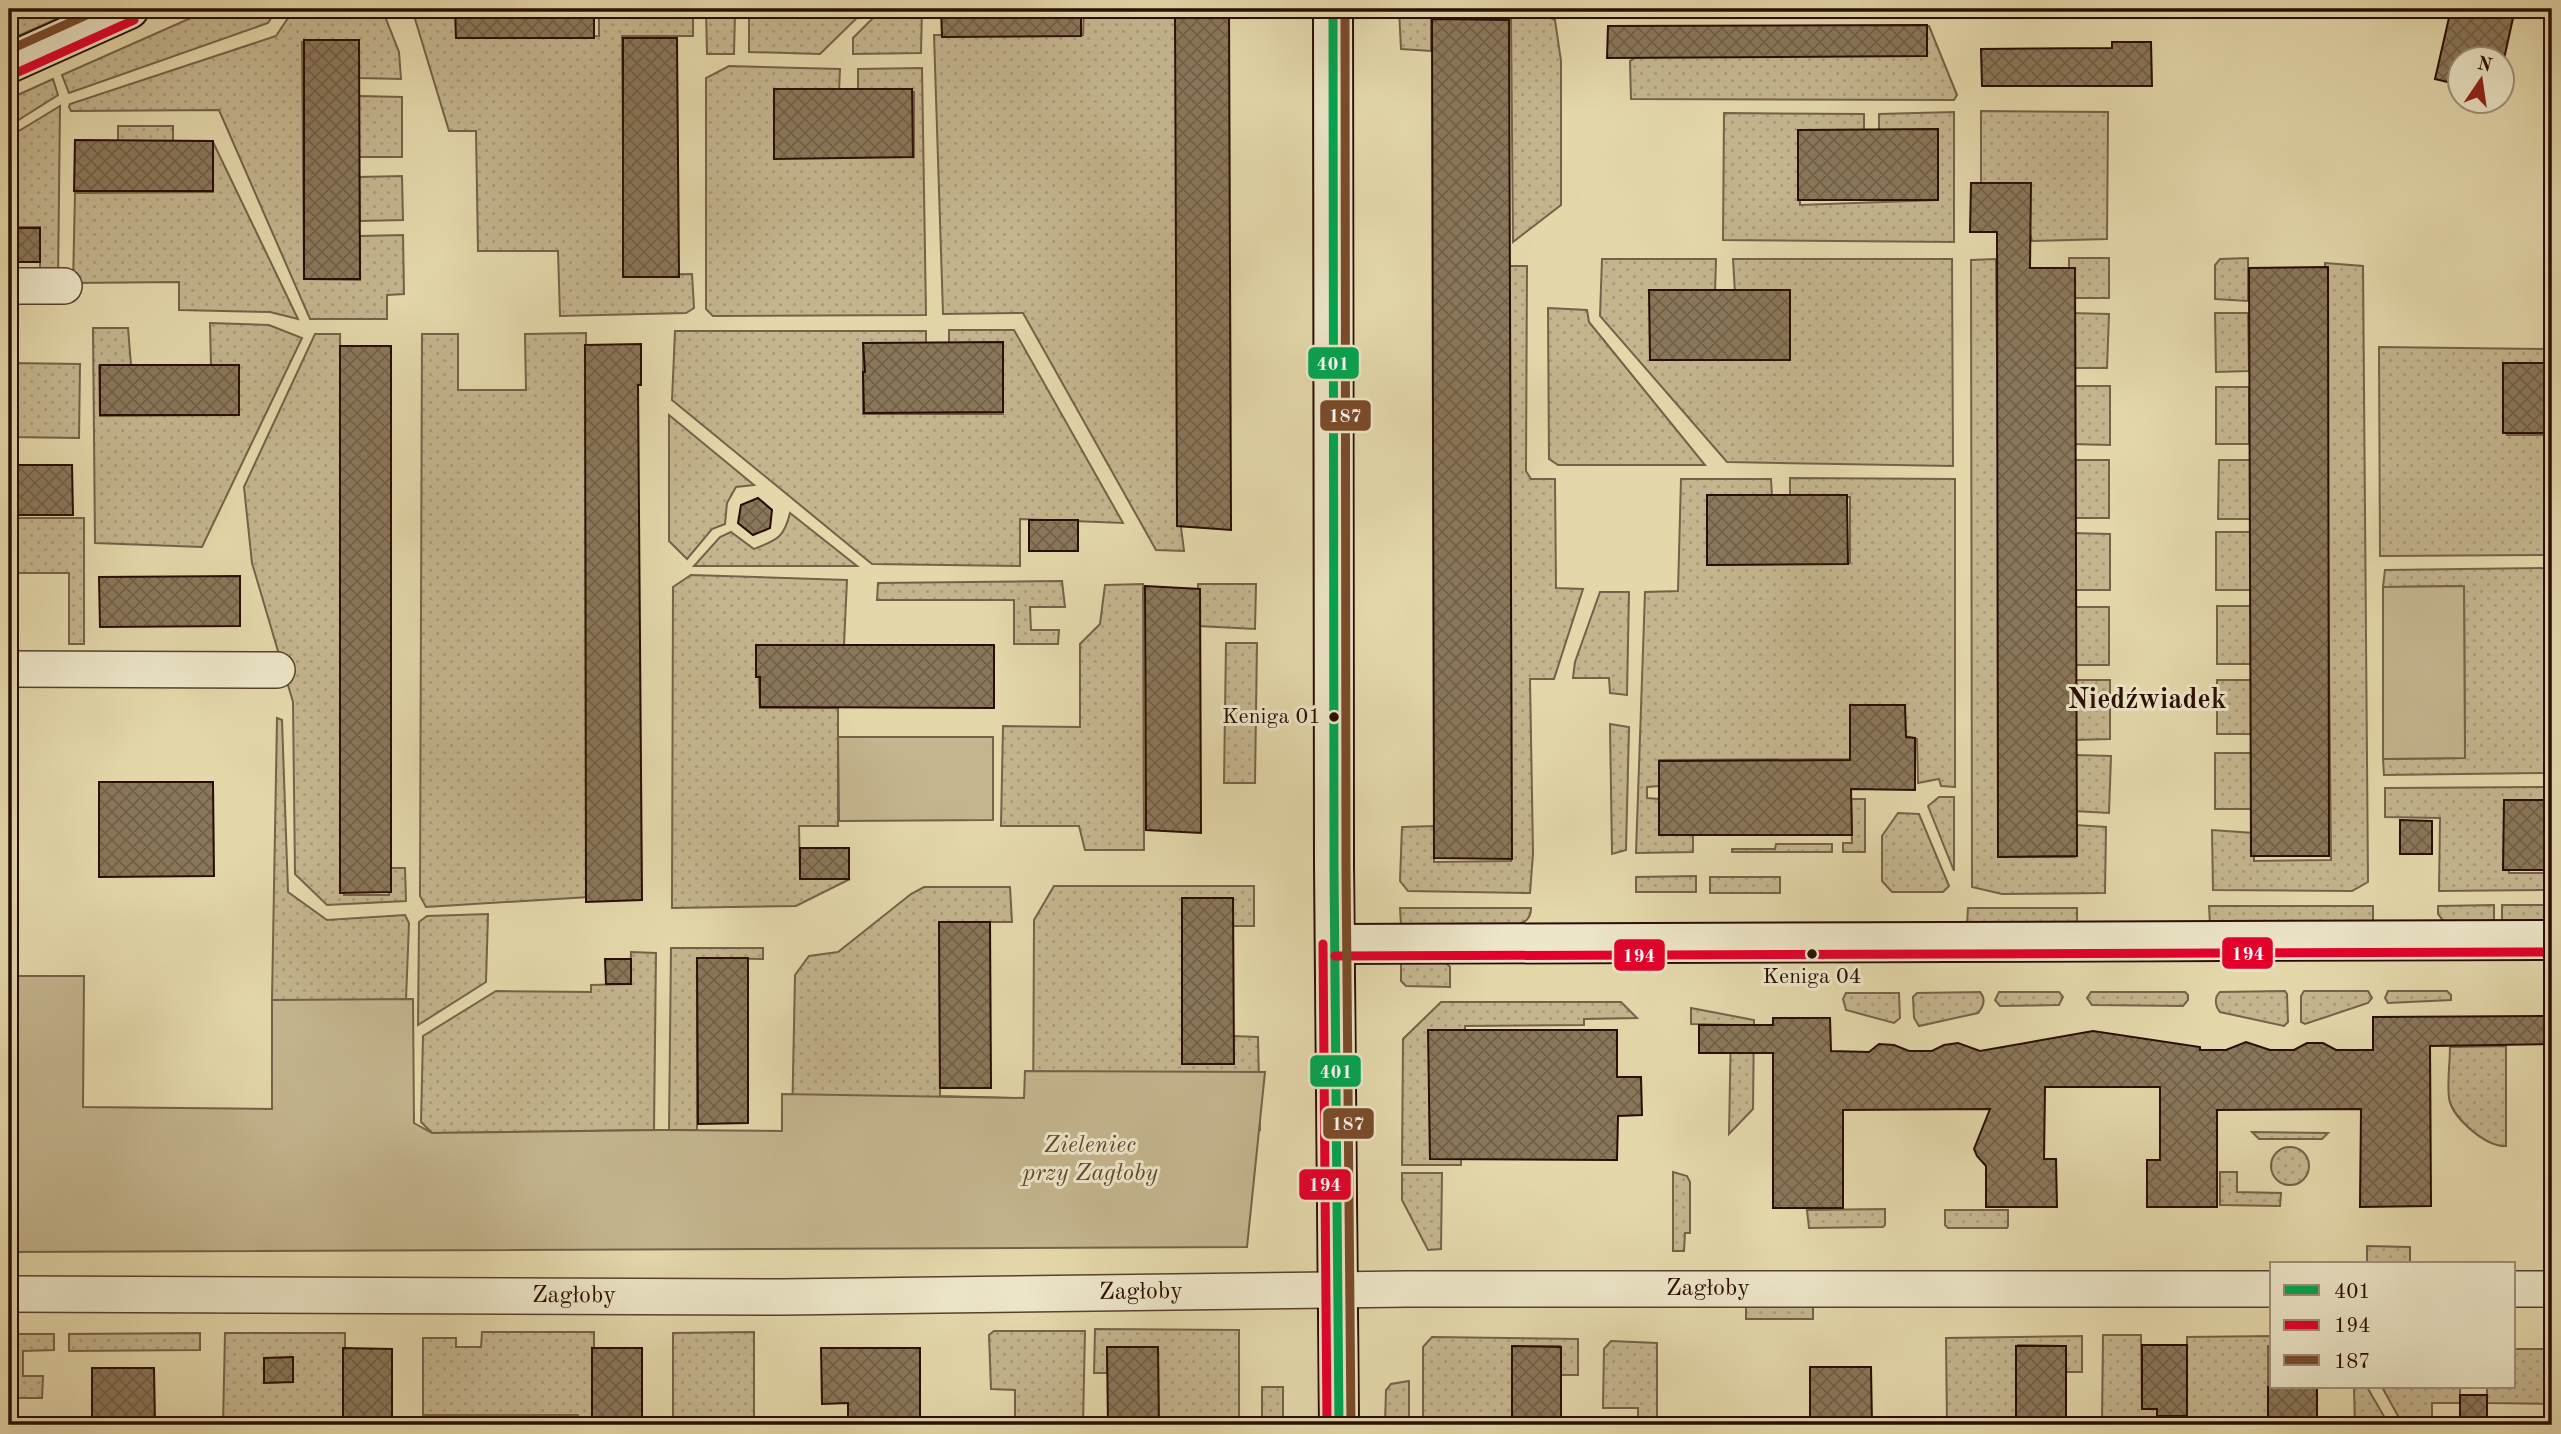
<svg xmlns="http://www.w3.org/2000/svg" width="2561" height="1434" font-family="'Old Standard TT',serif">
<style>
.grass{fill:url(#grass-dots);stroke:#766148;stroke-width:2}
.park{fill:#c4b58e;stroke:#766148;stroke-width:2}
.building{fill:url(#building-cross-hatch);stroke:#290d02;stroke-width:2}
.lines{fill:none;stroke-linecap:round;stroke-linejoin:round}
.street-casing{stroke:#58402c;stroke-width:38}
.secondary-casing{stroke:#290d02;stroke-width:42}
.street{stroke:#ede6c8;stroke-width:35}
.secondary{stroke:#ede6c8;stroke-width:38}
.bus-1-casing{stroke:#ede6c8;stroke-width:14}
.bus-2-casing{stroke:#ede6c8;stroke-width:14}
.bus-3-casing{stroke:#ede6c8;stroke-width:14}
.bus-1{stroke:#00a651;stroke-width:9}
.bus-2{stroke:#e4002b;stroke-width:9}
.bus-3{stroke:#7a4b2a;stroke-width:9}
.bus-dot{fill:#290d02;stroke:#ede6c8;stroke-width:2.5}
.labels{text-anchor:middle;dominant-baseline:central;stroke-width:6;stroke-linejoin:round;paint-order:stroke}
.bus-label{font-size:22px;fill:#290d02;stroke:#ede6c8;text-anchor:end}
.park-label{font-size:24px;font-style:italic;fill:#5f4833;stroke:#ede6c8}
.street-label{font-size:24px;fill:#290d02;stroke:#ede6c8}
.quarter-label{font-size:28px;font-weight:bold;fill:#290d02;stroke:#ede6c8}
.line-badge{stroke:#ede6c8;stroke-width:2.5}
.badge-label{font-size:19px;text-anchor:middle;font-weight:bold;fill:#fff}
</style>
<defs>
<pattern id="grass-dots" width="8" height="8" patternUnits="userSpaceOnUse" patternTransform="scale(1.75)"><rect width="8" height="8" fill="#c4b58e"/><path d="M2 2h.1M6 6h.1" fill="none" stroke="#a89a79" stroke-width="1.8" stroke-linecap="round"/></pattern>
<pattern id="building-cross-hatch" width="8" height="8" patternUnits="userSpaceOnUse" patternTransform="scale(1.75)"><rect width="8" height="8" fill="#8a775a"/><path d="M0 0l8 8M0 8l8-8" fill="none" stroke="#716048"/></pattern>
</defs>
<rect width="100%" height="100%" fill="#e4d8ab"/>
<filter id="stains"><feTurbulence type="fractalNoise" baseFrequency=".00286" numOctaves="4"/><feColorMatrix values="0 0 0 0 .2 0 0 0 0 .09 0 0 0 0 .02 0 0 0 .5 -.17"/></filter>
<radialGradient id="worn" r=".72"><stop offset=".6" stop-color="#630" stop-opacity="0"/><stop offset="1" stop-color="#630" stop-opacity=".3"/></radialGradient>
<g class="grass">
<polygon points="9,9 79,9 9,40"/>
<polygon points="211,9 277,9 268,23 69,93 62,75"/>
<polygon points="294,9 382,9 399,52 401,79 359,78 358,42 302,42 304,279 360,280 360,236 403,235 404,294 387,295 387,319 310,319 219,110 71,111 69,107 70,104 276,36"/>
<polygon points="412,9 459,9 460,37 599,36 599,9 693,9 693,36 622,36 624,275 692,274 694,308 686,313 560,316 558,251 478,251 476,131 449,131"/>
<polygon points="706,9 730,9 730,14 735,14 734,54 707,54"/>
<polygon points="779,9 866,9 820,54 749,52 749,14 779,14"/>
<polygon points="882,9 922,9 921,53 853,54 853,38"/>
<polygon points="1084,9 1177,9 1181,527 1184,551 1156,550 1023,313 943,314 934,35 1083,35"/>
<polygon points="1399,9 1530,9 1555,20 1561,61 1561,205 1513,242 1511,18 1431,18 1431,51 1401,49"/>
<polygon points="1929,26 1957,95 1954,100 1631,99 1630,61 1635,58"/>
<polygon points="729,66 840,69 839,92 774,92 774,158 914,157 914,92 858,92 858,69 922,68 926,315 713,316 706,309 706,78"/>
<polygon points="53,79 58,95 9,126 9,99"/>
<polygon points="359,96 402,97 402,157 359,157"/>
<polygon points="60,106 58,282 40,282 40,227 9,227 9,137"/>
<polygon points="1981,111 2108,112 2107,239 2032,241 2030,233 1981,183"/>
<polygon points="1954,112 1954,242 1723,240 1724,113 1864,114 1864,130 1798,130 1800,205 1938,200 1938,130 1879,130 1879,114"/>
<polygon points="118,126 173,126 173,142 118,143"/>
<polygon points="213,142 298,319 270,312 179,310 179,282 73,283 75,193 213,192"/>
<polygon points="402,176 403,220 360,221 359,177"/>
<rect x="2069" y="258" width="40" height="40"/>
<polygon points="2248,258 2248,301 2215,299 2215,265 2220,259"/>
<polygon points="1602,259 1716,259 1715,293 1790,357 1790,293 1735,293 1733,259 1952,259 1953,466 1727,462 1600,316"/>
<polygon points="1996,259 2002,857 2074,857 2075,825 2106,827 2105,893 2002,894 1972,887 1971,260"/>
<polygon points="2325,263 2363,266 2368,882 2352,891 2213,890 2212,830 2254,833 2254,861 2331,860"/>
<polygon points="1504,266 1527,266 1526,471 1531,479 1555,479 1556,588 1583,589 1554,679 1530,679 1533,854 1530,893 1408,891 1400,881 1402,827 1434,826 1434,862 1511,861"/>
<polygon points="1548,308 1587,310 1589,322 1705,465 1558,465 1549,459"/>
<polygon points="2070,313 2109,314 2107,368 2069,368"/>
<polygon points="2215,313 2248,313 2249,371 2216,372"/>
<polygon points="210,323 269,325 302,338 202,547 95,543 93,328 128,328 131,365 99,366 100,416 239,415 239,365 211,365"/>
<polygon points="949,330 1014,330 1123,523 1020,519 1020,566 872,564 672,400 675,331 926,331 926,346 863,346 863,414 1003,414 1003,345 949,345"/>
<polygon points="586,333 589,897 426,907 420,896 422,334 458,334 458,390 526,390 525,334"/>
<polygon points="315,334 340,334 344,895 389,895 389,868 405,868 406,901 327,905 295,874 293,702 252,563 244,487"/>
<polygon points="2379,347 2552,349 2552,366 2507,367 2507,435 2552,435 2552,555 2380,556"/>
<polygon points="9,363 80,364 79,438 9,437"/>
<polygon points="2071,386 2110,386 2110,445 2070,444"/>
<rect x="2216" y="387" width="33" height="57"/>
<polygon points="669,415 754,485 736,487 727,503 725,524 712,529 687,559 669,541"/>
<rect x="2071" y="460" width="38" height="58"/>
<polygon points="2219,460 2250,460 2250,519 2218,519"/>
<polygon points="1790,478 1955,479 1955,787 1941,786 1939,779 1918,783 1917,739 1905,736 1851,708 1850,759 1659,760 1659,786 1647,787 1647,798 1659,799 1659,834 1693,835 1693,852 1636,853 1645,592 1678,591 1681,479 1771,479 1772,497 1711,565 1850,563 1850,497 1790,497"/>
<path d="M790,513l67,53h-163l26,-29 11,-5 23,17c23,-9 30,-11 36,-36z"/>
<polygon points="9,518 84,518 84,644 69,644 69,573 9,573"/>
<rect x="2216" y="532" width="35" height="58"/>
<polygon points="2072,533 2110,534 2110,590 2072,590"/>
<polygon points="2552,568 2552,773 2384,775 2383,759 2465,758 2464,586 2383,587 2385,570"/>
<polygon points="691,575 847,580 844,645 757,645 760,708 838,708 838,826 799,826 800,877 850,879 796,906 672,908 673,587"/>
<polygon points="1062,581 1065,607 1030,607 1031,630 1059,630 1058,644 1014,644 1014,600 877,600 878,583"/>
<polygon points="1143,584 1144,850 1085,850 1079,826 1001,826 1003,726 1080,727 1080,644 1100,624 1105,585"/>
<polygon points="1198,584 1256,584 1255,629 1198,626"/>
<polygon points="1600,592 1629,592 1627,695 1610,693 1609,678 1573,678 1575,662"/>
<polygon points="2217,606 2252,606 2251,664 2217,664"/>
<polygon points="2073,607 2109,607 2109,665 2072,665"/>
<polygon points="1226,643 1257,643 1255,783 1224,783"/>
<polygon points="2073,680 2110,680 2110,739 2074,740"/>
<polygon points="2217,680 2253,680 2252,734 2217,734"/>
<polygon points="277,718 282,720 288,892 327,920 405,915 409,923 406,1000 272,1000"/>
<polygon points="1610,724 1629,727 1626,850 1612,854"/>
<polygon points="2215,753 2254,753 2253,809 2215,809"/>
<polygon points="2075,755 2111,756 2109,813 2074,811"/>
<polygon points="2552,787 2552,804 2508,806 2509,873 2552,873 2552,890 2439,891 2440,818 2385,817 2385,788"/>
<polygon points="1939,797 1954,797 1954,871 1928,806"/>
<polygon points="1851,799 1865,799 1865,852 1843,852 1843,843 1852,843"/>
<polygon points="1898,813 1919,814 1949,886 1943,892 1892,892 1882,881 1882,836"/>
<polygon points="1776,844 1832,844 1832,852 1732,852 1732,849 1775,849"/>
<polygon points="1696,876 1696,892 1636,892 1636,877"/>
<rect x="1710" y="877" width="70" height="16"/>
<polygon points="1054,886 1254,886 1254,926 1233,926 1233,898 1182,898 1182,1064 1233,1064 1233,1036 1258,1037 1260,1130 1033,1134 1034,920"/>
<polygon points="924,887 1010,887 1012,922 939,922 940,1096 1013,1098 792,1125 795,975 809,956 838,952 911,894"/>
<polygon points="2494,905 2494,923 2445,923 2438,914 2438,906"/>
<rect x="2502" y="905" width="50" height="18"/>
<polygon points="2209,906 2373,906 2373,923 2210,924"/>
<path d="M1400,908h131c0,10 -5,14 -14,17h-116z"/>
<polygon points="1968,908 2077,908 2077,925 1967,925"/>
<polygon points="488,914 486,982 418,1025 419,922 427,916"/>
<polygon points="671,948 763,948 763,959 697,958 697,1130 669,1130"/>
<polygon points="631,952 656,953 654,1130 432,1133 421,1122 423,1036 496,991 591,992 591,985 630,984"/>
<polygon points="1401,962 1445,962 1450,967 1450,987 1406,986 1401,981"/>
<path d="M2285,991l2,3 1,28 -4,4 -64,-14c-5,-6 -6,-15 0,-20z"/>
<polygon points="2304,991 2368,991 2372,998 2368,1003 2305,1024 2301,1022 2301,996"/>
<polygon points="2388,991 2447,991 2451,995 2451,1000 2388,1003 2385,998"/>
<path d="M1980,992c6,7 4,14 -2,21l-59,13 -5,-8 -1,-21 4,-4z"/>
<polygon points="1999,992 2059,992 2063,997 2059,1005 2000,1006 1995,1000"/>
<polygon points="2091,992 2185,992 2188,995 2188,1000 2183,1006 2092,1005 2087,998"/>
<polygon points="1846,993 1899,993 1900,1018 1894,1023 1846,1010 1843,999"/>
<polygon points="1441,1002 1621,1002 1637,1018 1584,1019 1584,1025 1465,1026 1465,1030 1429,1030 1430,1158 1461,1159 1461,1165 1402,1165 1403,1039"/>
<polygon points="1691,1008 1754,1020 1753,1109 1729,1134 1731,1025 1691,1024"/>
<path d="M2506,1046v100c-20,1 -54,-28 -57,-48 -2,-16 1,-35 1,-51z"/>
<polygon points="2252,1132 2328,1133 2322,1139 2259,1139"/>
<circle cx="2290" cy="1166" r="19"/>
<polygon points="1673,1172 1687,1176 1690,1182 1690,1233 1685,1233 1684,1251 1673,1251"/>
<polygon points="2220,1172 2237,1172 2237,1192 2281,1193 2280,1206 2220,1205"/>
<polygon points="1402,1173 1442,1173 1441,1249 1428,1250 1402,1200"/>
<polygon points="1885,1209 1885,1225 1883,1227 1809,1228 1807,1210"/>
<polygon points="1945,1210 2008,1210 2008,1226 2007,1228 1948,1228 1945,1225"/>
<polygon points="2367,1246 2410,1247 2410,1264 2367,1264"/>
<rect x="1746" y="1306" width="67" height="13"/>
<polygon points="1095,1329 1239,1330 1239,1425 1158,1425 1158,1347 1107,1347 1107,1373 1094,1373"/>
<polygon points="994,1331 1085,1331 1083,1425 1015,1425 1015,1390 991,1389 989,1335"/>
<polygon points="482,1332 594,1332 594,1425 578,1425 577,1415 423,1415 423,1338 456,1338 456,1347 481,1347"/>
<polygon points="754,1332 754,1425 673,1425 673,1333"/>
<polygon points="200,1333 200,1350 69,1351 69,1334"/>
<polygon points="225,1333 345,1333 345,1425 223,1425"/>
<polygon points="9,1334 54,1334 54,1350 23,1351 23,1376 43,1376 42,1398 11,1398 10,1425"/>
<polygon points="2103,1335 2141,1335 2142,1408 2157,1409 2158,1416 2187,1416 2187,1337 2272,1336 2272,1346 2268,1346 2268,1425 2102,1425"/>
<polygon points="2082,1336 2082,1372 2066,1372 2065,1346 2018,1345 2018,1425 1947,1425 1946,1338"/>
<polygon points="1432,1337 1578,1339 1578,1375 1561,1375 1560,1346 1512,1346 1512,1425 1423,1425 1423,1347"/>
<polygon points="1611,1341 1657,1343 1657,1425 1638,1425 1638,1408 1603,1408 1604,1349"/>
<polygon points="2514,1349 2552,1349 2552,1404 2487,1403 2487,1387 2514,1387"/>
<polygon points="1409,1381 1409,1425 1385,1425 1386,1390 1391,1384"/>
<rect x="1262" y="1387" width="21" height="38"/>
<polygon points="2354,1387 2367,1387 2389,1425 2355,1425"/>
<polygon points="2382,1387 2460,1387 2460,1403 2432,1403 2432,1425 2403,1425"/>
</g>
<g class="park">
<polygon points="2464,586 2465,758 2383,759 2383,587"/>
<polygon points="838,737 993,737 993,820 839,821"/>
<polygon points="9,976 84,976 83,1107 272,1109 272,1000 413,999 414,1123 432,1133 661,1130 782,1131 782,1094 1024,1098 1025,1071 1265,1072 1247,1247 9,1252"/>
<rect x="432" y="1415" width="146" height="10"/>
</g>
<g class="building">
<polygon points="455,9 594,9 594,38 456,38"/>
<polygon points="941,9 1081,9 1081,36 942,37"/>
<polygon points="1175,9 1229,9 1231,530 1177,526"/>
<polygon points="2451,9 2515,9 2502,68 2502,60 2460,60 2460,85 2435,79"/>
<polygon points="1432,19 1509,20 1512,859 1434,858"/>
<polygon points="1927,25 1927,56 1607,58 1608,26"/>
<polygon points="623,38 677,38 679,277 623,277"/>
<polygon points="304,40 359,40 360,279 304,279"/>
<polygon points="2112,42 2151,42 2152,86 1982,86 1981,49 2112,48"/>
<polygon points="774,89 912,89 913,157 774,159"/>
<polygon points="1938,129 1938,200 1798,200 1798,130"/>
<polygon points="75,140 213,141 213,191 74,191"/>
<polygon points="1971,183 2031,183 2030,268 2075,268 2077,856 1998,857 1997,232 1970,232"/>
<rect x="9" y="228" width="31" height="34"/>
<polygon points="2328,267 2329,856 2251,856 2249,268"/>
<polygon points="1649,290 1790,290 1790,360 1650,360"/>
<polygon points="1003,342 1003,412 864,413 863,372 865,372 863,343"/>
<polygon points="641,344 641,385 638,385 642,900 586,902 585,345"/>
<polygon points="340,346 391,346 391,892 340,893"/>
<rect x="2503" y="363" width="49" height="70"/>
<rect x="100" y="365" width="139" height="50"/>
<polygon points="9,465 72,465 73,515 9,515"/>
<polygon points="1707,495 1847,495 1848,564 1707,565"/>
<polygon points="758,498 772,510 770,528 753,535 738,523 741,505"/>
<rect x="1029" y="520" width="49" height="31"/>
<polygon points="240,576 240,626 100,627 99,577"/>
<polygon points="1145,586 1200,589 1201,833 1146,830"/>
<polygon points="756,645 994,645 994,708 760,707 760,677 756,677"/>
<polygon points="1850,705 1905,705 1906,737 1915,738 1915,790 1851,789 1852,835 1659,835 1659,761 1850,760"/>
<polygon points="99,782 213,782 214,876 99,877"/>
<polygon points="2504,800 2552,800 2552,870 2503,870"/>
<polygon points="2400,820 2432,821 2432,854 2400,854"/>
<rect x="800" y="848" width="49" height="31"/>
<polygon points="1182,898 1233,898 1234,1064 1182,1064"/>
<polygon points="939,922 990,922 991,1088 940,1088"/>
<polygon points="697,958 748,958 748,1123 698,1124"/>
<polygon points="605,959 631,959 631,984 606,984"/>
<polygon points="2552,1016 2552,1044 2430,1046 2431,1206 2360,1207 2361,1109 2217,1110 2217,1207 2147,1207 2147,1160 2160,1160 2160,1087 2045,1087 2044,1159 2056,1159 2057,1207 1986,1207 1986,1166 1977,1156 1974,1149 1990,1109 1843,1110 1843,1208 1773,1208 1773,1053 1699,1053 1699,1025 1773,1025 1773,1018 1830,1018 1831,1051 1869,1052 1879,1044 1894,1045 1909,1051 1932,1051 1944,1045 1958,1043 1980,1051 2093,1031 2200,1047 2200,1050 2226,1050 2246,1042 2270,1050 2294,1050 2307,1043 2323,1043 2336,1050 2373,1050 2373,1017"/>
<polygon points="1428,1030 1617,1030 1617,1077 1641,1077 1642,1115 1618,1116 1617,1160 1430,1159"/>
<polygon points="2142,1345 2187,1345 2187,1416 2157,1416 2157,1409 2142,1409"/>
<polygon points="1512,1346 1561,1347 1561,1425 1512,1425"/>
<rect x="2016" y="1346" width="50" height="79"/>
<polygon points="1107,1347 1158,1347 1159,1425 1108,1425"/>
<polygon points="343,1348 392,1349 392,1425 343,1425"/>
<rect x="592" y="1348" width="50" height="77"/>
<polygon points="821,1348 920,1348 920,1425 848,1425 848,1403 822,1404"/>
<polygon points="293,1357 293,1382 264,1383 264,1358"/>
<polygon points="1810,1367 1871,1367 1872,1425 1810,1425"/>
<polygon points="92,1368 154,1368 155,1425 92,1425"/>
<rect x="2268" y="1387" width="49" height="38"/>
<rect x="2460" y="1395" width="27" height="30"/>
</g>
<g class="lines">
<g class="street-casing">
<g id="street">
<polyline points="9,286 64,286"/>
<polyline points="9,669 277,670"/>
<polyline points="2514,1289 2552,1289"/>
<path id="s1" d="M9,1294l774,3 625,-8h864"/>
</g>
</g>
<g class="secondary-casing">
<g id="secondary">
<polyline points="1333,9 1334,866 1339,1425"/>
<polyline points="9,63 129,9"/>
<polyline points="1335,944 2552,940"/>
</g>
</g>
<use href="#street" class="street"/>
<use href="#secondary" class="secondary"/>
<g class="bus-1-casing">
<polyline id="bus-1" points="1333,9 1334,866 1339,1425"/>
</g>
<g class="bus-2-casing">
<g id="bus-2">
<polyline points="14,74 134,20"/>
<polyline points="1323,944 1327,1425"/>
<polyline points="1335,956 2552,952"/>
</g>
</g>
<g class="bus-3-casing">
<g id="bus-3">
<polyline points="1345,9 1346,866 1351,1425"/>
<polyline points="9,50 100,9"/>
</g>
</g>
<use href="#bus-1" class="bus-1"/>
<use href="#bus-2" class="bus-2"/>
<use href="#bus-3" class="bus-3"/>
</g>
<g class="bus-dot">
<circle cx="1334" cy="717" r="6"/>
<circle cx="1812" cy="954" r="6"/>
</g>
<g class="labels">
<g class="bus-label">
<text x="1321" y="717">Keniga 01</text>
<text x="1812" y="977" text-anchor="middle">Keniga 04</text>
</g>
<g class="park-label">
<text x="1090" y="1146">Zieleniec<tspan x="1090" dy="28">przy Zagłoby</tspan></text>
</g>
<g class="street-label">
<text stroke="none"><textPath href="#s1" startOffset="1699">Zagłoby</textPath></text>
<text stroke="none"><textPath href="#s1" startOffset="1132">Zagłoby</textPath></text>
<text stroke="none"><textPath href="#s1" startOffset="565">Zagłoby</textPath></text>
</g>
<g class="quarter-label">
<text x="2147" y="701">Niedźwiadek</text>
</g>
</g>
<g class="line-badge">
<rect x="1307" y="346" width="53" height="34" rx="7" fill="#00a651"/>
<rect x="1319" y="399" width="53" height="33" rx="7" fill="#7a4b2a"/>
<rect x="2221" y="936" width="53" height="34" rx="7" fill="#e4002b"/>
<rect x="1613" y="938" width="53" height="34" rx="7" fill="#e4002b"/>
<rect x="1309" y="1054" width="53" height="34" rx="7" fill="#00a651"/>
<rect x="1322" y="1107" width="53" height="33" rx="7" fill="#7a4b2a"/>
<rect x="1298" y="1168" width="54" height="33" rx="7" fill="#e4002b"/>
</g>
<g class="badge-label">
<text x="1333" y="370">401</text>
<text x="1345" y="422">187</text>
<text x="2248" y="960">194</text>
<text x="1639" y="962">194</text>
<text x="1336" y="1078">401</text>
<text x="1348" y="1130">187</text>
<text x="1325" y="1191">194</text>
</g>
<rect width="2561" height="1434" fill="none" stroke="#e4d8ab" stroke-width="35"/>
<rect x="10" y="10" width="2540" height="1413" fill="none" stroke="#290d02" stroke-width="3.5"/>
<rect x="18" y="18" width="2526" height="1399" fill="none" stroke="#290d02" stroke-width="2"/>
<rect x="2270" y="1262" width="245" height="126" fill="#ede6c8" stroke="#9f8f79" stroke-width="2"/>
<rect x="2284" y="1285" width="35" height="10" fill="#00a651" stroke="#9f8f79" stroke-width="2"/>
<text x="2334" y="1298" font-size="21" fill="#290d02">401</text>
<rect x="2284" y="1320" width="35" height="10" fill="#e4002b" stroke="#9f8f79" stroke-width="2"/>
<text x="2334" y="1332" font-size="21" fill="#290d02">194</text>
<rect x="2284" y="1355" width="35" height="10" fill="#7a4b2a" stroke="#9f8f79" stroke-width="2"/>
<text x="2334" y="1368" font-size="21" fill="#290d02">187</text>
<g transform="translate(2481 80) rotate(13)"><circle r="33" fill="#ede6c8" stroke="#9f8f79" stroke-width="2"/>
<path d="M0-5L12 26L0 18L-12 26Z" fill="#8f2418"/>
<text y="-10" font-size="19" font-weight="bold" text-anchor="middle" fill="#290d02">N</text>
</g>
<rect width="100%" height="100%" filter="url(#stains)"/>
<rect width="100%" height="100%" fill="url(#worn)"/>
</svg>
